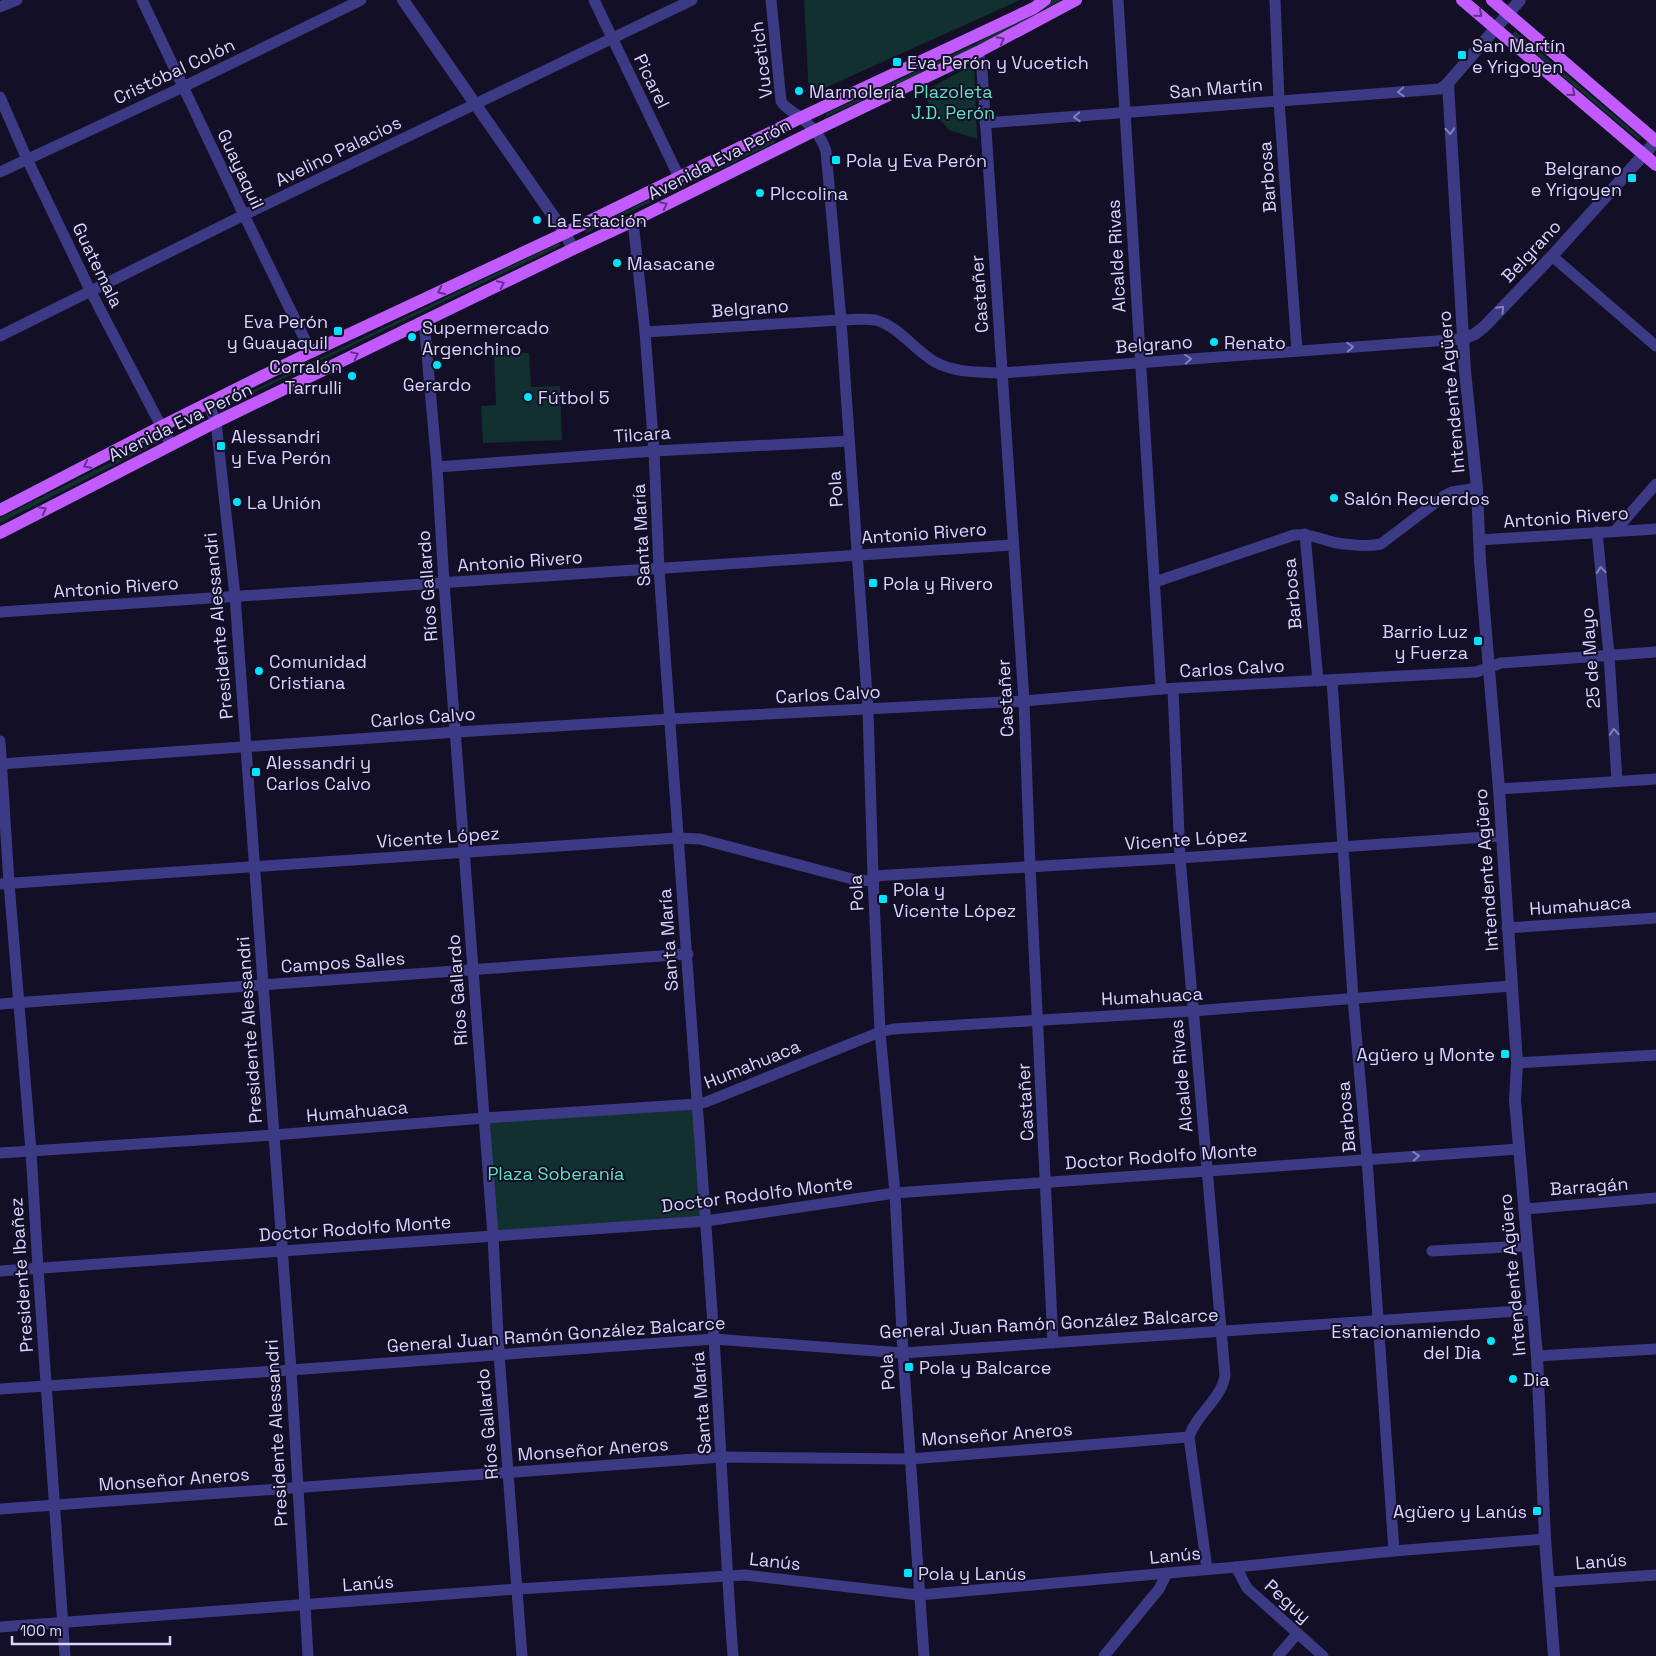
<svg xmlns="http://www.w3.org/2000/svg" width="1656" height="1656" font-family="'Space Grotesk',sans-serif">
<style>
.green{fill:#12302f}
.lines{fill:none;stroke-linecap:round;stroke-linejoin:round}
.minor{stroke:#3d3a85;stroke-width:11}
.tertiary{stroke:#3d3a85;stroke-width:12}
.primary{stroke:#c25bff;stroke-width:12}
.oneway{stroke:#623188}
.oneway2{stroke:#837fbc}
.poi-dot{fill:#00e5ff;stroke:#130f26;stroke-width:2}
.labels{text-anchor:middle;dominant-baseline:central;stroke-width:4;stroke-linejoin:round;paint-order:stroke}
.poi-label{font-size:18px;fill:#d9d4ff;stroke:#130f26;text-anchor:start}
.street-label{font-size:18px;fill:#d9d4ff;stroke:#130f26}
.park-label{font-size:18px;fill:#5fe0c0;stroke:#130f26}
</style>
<rect width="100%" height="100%" fill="#130f26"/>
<g class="green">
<polygon points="804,0 1020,0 809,95"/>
<polygon points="1053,0 1061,0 976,47 826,117 826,114 975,44"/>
<polygon points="1515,31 1641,138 1639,140 1512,34"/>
<polygon points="974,64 977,139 949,130 933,112 923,92"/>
<polygon points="775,139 774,143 586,233 585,231"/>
<polygon points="559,243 560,246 228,405 227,403"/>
<polygon points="529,353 531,387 560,386 562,440 483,443 481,406 496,405 494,354"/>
<polygon points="155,440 157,443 0,523 0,518"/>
<polygon points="697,1104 706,1221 493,1236 484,1118"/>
</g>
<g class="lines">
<g class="minor">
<polyline points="142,0 244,215 311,352"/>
<polyline points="594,0 679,177"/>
<path d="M771,0l10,101c3,6 9,9 15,13 14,11 24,19 30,37l15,169 27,390 5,166 7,156 15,161 8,160 21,303"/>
<polyline points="1118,0 1161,689"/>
<polyline points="1275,0 1279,101 1297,351"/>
<polyline points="0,7 17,0"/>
<polyline points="978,52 982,70 1024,701 1030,866 1053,1343"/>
<polyline points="0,97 27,159 91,292 171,445"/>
<polyline points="985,123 1440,89 1448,83"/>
<polyline points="0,172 183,87 361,0"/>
<path d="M633,221l12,111 9,119 5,118 55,770c7,106 11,211 19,317"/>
<polyline points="1552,256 1656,346"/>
<polyline points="424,321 437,467 444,583 493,1236 499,1354 522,1656"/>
<path d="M645,332l196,-12c11,0 24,-2 34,0 24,6 39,30 60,42 20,11 45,10 67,11l461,-34"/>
<polyline points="0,336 244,215 692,0"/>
<polyline points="208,403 216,422 235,596 291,1370 308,1656"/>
<polyline points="437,467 654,451 849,441"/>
<polyline points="1615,531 1656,484"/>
<polyline points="1597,532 1609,655 1617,781"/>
<polyline points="1305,534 1318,681"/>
<polyline points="1479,540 1656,529"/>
<path d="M1155,582l139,-47c16,-2 28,5 43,8 15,2 30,4 44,1l63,-48 8,-4 25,-4"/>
<polyline points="0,612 1012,545"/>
<polyline points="1332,680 1353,998 1367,1159 1394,1551"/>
<path d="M1173,689l7,169 45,517c-3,24 -29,39 -36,62l18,132"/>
<polyline points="0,741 9,883 31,1151 38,1268 65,1656"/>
<polyline points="0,764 457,732 671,719 1024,701 1161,689 1476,672 1501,663 1656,652"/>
<polyline points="1499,789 1656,779"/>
<polyline points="873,876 1180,858 1501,836"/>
<polyline points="0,884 677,838 700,839 856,880 874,881"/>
<polyline points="1507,928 1656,918"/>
<polyline points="0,1004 688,954"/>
<polyline points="1517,1063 1656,1055"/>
<polyline points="0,1153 274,1135 484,1118 697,1104 706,1102 880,1032 893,1029 1193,1011 1511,986"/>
<polyline points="1525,1209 1656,1198"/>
<polyline points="1432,1251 1527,1246"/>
<polyline points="0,1271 706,1221 895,1193 1519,1149"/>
<polyline points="1537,1356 1656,1349"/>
<polyline points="0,1389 291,1370 714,1339 903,1353 1532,1310"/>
<polyline points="0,1509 722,1457 910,1459 1189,1437"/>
<polyline points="1236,1567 1247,1588 1323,1656"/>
<polyline points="1549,1582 1656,1575"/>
<polyline points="0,1627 518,1589 745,1575 919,1595 1236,1567 1394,1551 1545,1539"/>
<polyline points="1104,1656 1159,1589 1167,1573"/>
<polyline points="1278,1656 1297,1634"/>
</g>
<g class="tertiary">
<polyline points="403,0 565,233 573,249"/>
<polyline points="1520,0 1448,83 1465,371 1477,488 1480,561 1499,789 1517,1063 1515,1100 1537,1356 1545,1539 1554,1656"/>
<polyline points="1463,339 1475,334 1485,326 1552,256 1656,141"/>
</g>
<g class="primary">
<polyline points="1462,0 1656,165"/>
<polyline points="1492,0 1656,141"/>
<polyline points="0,510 162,426 311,352 565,233 800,118 1034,8 1045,0"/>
<polyline points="0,533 216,422 573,249 633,221 816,130 978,52 1076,0"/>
</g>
</g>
<defs><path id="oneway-chevron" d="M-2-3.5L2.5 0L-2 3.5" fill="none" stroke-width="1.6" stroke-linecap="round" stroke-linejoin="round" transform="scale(1.25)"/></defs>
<g class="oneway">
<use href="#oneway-chevron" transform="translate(1479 14) rotate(40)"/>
<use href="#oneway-chevron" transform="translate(1001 40) rotate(-28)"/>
<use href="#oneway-chevron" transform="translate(1572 93) rotate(40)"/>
<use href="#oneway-chevron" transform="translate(664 205) rotate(-26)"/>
<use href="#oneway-chevron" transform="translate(501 284) rotate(-26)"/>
<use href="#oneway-chevron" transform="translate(441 291) rotate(155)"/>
<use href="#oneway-chevron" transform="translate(355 355) rotate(-26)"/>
<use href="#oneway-chevron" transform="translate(87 465) rotate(153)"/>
<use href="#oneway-chevron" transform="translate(43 510) rotate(-27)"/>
</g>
<g class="oneway2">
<use href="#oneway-chevron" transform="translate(1401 92) rotate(175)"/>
<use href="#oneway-chevron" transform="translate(1077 117) rotate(176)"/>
<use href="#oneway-chevron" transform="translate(1450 131) rotate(87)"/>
<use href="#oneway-chevron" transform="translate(1501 309) rotate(-47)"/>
<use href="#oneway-chevron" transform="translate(1350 347) rotate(-4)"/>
<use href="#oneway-chevron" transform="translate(1188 359) rotate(-4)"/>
<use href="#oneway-chevron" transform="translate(1601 570) rotate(-95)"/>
<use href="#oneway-chevron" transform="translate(1614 732) rotate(-94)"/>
<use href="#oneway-chevron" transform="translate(1416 1156) rotate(-4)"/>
</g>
<g class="poi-dot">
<rect x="1457" y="50" width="10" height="10" rx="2.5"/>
<rect x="892" y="57" width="10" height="10" rx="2.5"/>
<circle cx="799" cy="91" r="5"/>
<rect x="831" y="155" width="10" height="10" rx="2.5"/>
<rect x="1627" y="173" width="10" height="10" rx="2.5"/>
<circle cx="760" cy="193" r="5"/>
<circle cx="537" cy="220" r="5"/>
<circle cx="617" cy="263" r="5"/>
<rect x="333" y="326" width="10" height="10" rx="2.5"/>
<circle cx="412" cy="337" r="5"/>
<circle cx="1214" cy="342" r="5"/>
<circle cx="437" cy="365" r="5"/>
<circle cx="352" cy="376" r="5"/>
<circle cx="528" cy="397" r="5"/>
<rect x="216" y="441" width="10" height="10" rx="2.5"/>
<circle cx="1334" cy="498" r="5"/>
<circle cx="237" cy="502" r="5"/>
<rect x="868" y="578" width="10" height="10" rx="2.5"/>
<rect x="1473" y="636" width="10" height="10" rx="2.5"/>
<circle cx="259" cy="671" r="5"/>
<rect x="251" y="767" width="10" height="10" rx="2.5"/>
<rect x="878" y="894" width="10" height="10" rx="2.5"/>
<rect x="1500" y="1049" width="10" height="10" rx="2.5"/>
<circle cx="1491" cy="1341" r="5"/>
<rect x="904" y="1362" width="10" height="10" rx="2.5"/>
<circle cx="1513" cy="1379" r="5"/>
<rect x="1532" y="1506" width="10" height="10" rx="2.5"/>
<rect x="903" y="1568" width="10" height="10" rx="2.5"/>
</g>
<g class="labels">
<g class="poi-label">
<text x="1472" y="45">San Martín<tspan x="1472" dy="21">e Yrigoyen</tspan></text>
<text x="907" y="62">Eva Perón y Vucetich</text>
<text x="809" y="91">Marmolería</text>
<text x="846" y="160">Pola y Eva Perón</text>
<text x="1622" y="168" text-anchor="end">Belgrano<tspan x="1622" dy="21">e Yrigoyen</tspan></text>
<text x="770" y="193">PIccolina</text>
<text x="547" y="220">La Estación</text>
<text x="627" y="263">Masacane</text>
<text x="328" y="321" text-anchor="end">Eva Perón<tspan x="328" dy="21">y Guayaquil</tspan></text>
<text x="422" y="327">Supermercado<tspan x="422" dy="21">Argenchino</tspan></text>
<text x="1224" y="342">Renato</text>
<text x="342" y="366" text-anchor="end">Corralón<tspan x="342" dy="21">Tarrulli</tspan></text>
<text x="437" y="384" text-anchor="middle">Gerardo</text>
<text x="538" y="397">Fútbol 5</text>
<text x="231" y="436">Alessandri<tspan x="231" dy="21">y Eva Perón</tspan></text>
<text x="1344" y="498">Salón Recuerdos</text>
<text x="247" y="502">La Unión</text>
<text x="883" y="583">Pola y Rivero</text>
<text x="1468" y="631" text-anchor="end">Barrio Luz<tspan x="1468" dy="21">y Fuerza</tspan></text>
<text x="269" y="661">Comunidad<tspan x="269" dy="21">Cristiana</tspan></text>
<text x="266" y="762">Alessandri y<tspan x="266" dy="21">Carlos Calvo</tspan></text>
<text x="893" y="889">Pola y<tspan x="893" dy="21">Vicente López</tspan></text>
<text x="1495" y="1054" text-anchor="end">Agüero y Monte</text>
<text x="1481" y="1331" text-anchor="end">Estacionamiendo<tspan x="1481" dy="21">del Dia</tspan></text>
<text x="919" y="1367">Pola y Balcarce</text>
<text x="1523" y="1379">Dia</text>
<text x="1527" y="1511" text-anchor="end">Agüero y Lanús</text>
<text x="918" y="1573">Pola y Lanús</text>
</g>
<g class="street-label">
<text transform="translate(761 60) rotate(-97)">Vucetich</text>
<text transform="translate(174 71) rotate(-25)">Cristóbal Colón</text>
<text transform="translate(652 81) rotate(64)">Picarel</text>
<text transform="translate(1216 88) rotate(-5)">San Martín</text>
<text transform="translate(338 151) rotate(-26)">Avelino Palacios</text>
<text transform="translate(719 159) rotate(-27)">Avenida Eva Perón</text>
<text transform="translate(241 169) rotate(65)">Guayaquil</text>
<text transform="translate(1267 177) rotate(-94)">Barbosa</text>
<text transform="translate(1531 251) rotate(-47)">Belgrano</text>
<text transform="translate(1116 256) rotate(-93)">Alcalde Rivas</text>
<text transform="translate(98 265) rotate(64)">Guatemala</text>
<text transform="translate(979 294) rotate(-94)">Castañer</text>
<text transform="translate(750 308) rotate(-4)">Belgrano</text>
<text transform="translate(1154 344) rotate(-4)">Belgrano</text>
<text transform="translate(1451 392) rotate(-95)">Intendente Agüero</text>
<text transform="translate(180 422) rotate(-26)">Avenida Eva Perón</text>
<text transform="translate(642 434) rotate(-4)">Tilcara</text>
<text transform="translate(835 489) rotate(-94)">Pola</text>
<text transform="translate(1566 517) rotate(-4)">Antonio Rivero</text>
<text transform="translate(924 533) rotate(-4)">Antonio Rivero</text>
<text transform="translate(641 535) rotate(-93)">Santa María</text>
<text transform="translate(520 561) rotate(-4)">Antonio Rivero</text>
<text transform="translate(427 586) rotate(-94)">Ríos Gallardo</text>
<text transform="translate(116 587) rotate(-4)">Antonio Rivero</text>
<text transform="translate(1292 594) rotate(-95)">Barbosa</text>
<text transform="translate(218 626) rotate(-95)">Presidente Alessandri</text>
<text transform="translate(1590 658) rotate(-94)">25 de Mayo</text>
<text transform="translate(1232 668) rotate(-3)">Carlos Calvo</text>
<text transform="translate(828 694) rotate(-3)">Carlos Calvo</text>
<text transform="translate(1005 698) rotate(-93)">Castañer</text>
<text transform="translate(423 717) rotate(-4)">Carlos Calvo</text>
<text transform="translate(438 837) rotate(-4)">Vicente López</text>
<text transform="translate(1186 839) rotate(-4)">Vicente López</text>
<text transform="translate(1486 870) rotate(-94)">Intendente Agüero</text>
<text transform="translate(856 893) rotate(-93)">Pola</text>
<text transform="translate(1580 905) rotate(-4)">Humahuaca</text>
<text transform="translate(668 940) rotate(-94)">Santa María</text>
<text transform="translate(343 962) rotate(-4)">Campos Salles</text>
<text transform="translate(457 990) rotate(-94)">Ríos Gallardo</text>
<text transform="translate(1152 996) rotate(-3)">Humahuaca</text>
<text transform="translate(249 1030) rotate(-94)">Presidente Alessandri</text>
<text transform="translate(752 1064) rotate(-22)">Humahuaca</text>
<text transform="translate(1181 1076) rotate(-95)">Alcalde Rivas</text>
<text transform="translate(1025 1102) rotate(-93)">Castañer</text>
<text transform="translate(357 1111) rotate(-5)">Humahuaca</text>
<text transform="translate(1346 1117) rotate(-95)">Barbosa</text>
<text transform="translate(1161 1156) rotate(-4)">Doctor Rodolfo Monte</text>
<text transform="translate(1589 1186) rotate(-4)">Barragán</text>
<text transform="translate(757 1194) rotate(-7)">Doctor Rodolfo Monte</text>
<text transform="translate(355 1228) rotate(-4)">Doctor Rodolfo Monte</text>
<text transform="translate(21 1275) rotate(-94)">Presidente Ibañez</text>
<text transform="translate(1512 1275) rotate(-95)">Intendente Agüero</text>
<text transform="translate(1049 1323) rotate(-3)">General Juan Ramón González Balcarce</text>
<text transform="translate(556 1334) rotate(-4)">General Juan Ramón González Balcarce</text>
<text transform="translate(887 1372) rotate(-94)">Pola</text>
<text transform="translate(701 1403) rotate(-94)">Santa María</text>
<text transform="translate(487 1424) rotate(-95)">Ríos Gallardo</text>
<text transform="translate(276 1433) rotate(-93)">Presidente Alessandri</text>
<text transform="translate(997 1434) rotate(-4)">Monseñor Aneros</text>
<text transform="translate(593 1449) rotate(-4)">Monseñor Aneros</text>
<text transform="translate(174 1479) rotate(-4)">Monseñor Aneros</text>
<text transform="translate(1175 1555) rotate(-5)">Lanús</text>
<text transform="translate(775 1561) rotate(6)">Lanús</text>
<text transform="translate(1601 1561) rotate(-4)">Lanús</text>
<text transform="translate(368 1583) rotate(-4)">Lanús</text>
<text transform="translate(1288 1601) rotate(42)">Peguy</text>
</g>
<g class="park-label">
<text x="953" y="91">Plazoleta<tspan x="953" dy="21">J.D. Perón</tspan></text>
<text x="556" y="1173">Plaza Soberanía</text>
</g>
</g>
<path d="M12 1636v8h158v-8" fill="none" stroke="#d9d4ff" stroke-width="2.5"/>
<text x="20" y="1636" font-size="15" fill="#d9d4ff" stroke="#130f26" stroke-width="4" paint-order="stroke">100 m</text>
</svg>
